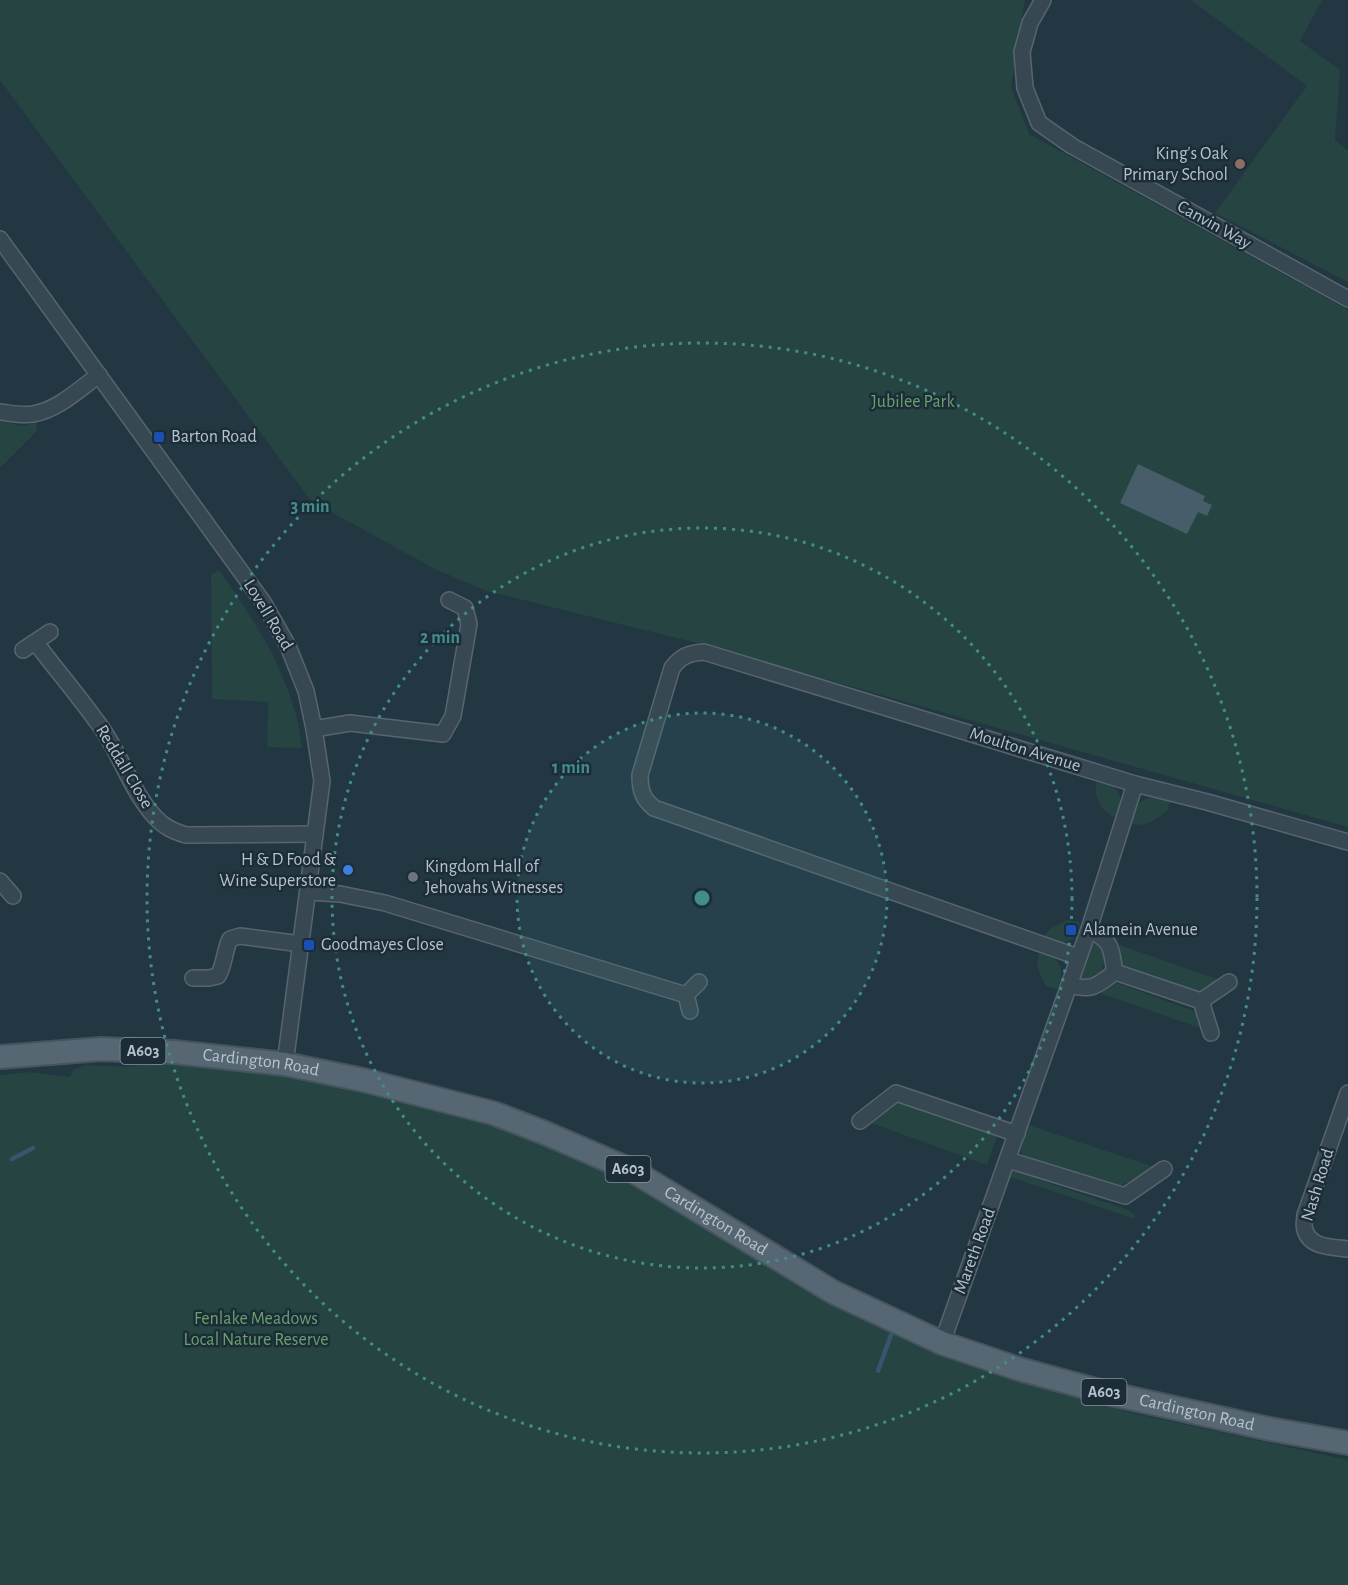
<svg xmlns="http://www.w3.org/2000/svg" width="1348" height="1585" font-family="'Alegreya Sans',sans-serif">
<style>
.green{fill:#254442}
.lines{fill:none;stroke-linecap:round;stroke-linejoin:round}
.stream{stroke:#35566c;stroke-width:4.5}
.building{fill:#475d6a}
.street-casing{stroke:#566570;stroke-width:18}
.primary-casing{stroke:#45545f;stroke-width:26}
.street{stroke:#384853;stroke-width:15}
.primary{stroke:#566773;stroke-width:22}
.ring{fill:none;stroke:#418d8a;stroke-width:3;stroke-dasharray:3 6}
.education-dot{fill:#8d6e63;stroke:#1c2d38;stroke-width:2}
.transit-dot{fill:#1a4fb4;stroke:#1c2d38;stroke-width:2}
.shop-dot{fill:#3f7fe0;stroke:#1c2d38;stroke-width:2}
.worship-dot{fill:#6b7280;stroke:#1c2d38;stroke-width:2}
.labels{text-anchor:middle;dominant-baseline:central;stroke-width:5;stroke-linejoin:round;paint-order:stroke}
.shield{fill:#1c2d38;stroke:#8795a0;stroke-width:1.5}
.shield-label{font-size:16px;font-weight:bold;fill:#b5c2cd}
.poi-label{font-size:18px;fill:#b5c2cd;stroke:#1c2d38;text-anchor:start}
.street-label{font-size:18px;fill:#b5c2cd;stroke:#1c2d38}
.park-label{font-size:18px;fill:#69a06c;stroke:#1c2d38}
.centre{fill:#418d8a;stroke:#1c2d38;stroke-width:3}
.ring-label{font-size:18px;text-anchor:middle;font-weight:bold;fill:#418d8a;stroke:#1c2d38;stroke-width:5;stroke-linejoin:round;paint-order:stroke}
</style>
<rect width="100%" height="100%" fill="#233743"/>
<g class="green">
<polygon points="0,0 1025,0 1011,87 1029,134 1348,310 1348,827 701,644 487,591 437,570 311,501 0,80"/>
<polygon points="1191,0 1322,0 1300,41 1340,70 1335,140 1348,151 1348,282 1215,213 1307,86"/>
<polygon points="0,421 21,426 36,423 37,431 0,468"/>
<path d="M219,570c32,45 61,89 76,142 4,12 5,25 7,36l-35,-1 1,-45 -56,-3 -1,-124z"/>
<path d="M1097,780c25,8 27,15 19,38 -16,-7 -23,-21 -19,-38z"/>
<path d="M1152,797l18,4 -2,9c-11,9 -24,19 -39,13 5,-13 8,-23 23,-26z"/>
<path d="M1067,920l13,2c-6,24 -16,23 -38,17l8,-10z"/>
<path d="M1094,943h4c13,13 5,28 -6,40l-14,-3 12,-35z"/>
<polygon points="1114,943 1219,980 1203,991 1193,993 1122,967"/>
<path d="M1039,953c22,6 26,14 19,36l-12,-3c-7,-12 -11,-20 -7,-33z"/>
<polygon points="1114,982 1194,1011 1200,1020 1203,1029 1094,991"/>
<polygon points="176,1061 295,1075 396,1097 491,1122 576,1158 632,1185 764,1265 854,1313 1101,1400 1123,1411 1348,1460 1348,1585 0,1585 0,1075 31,1072 70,1077 73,1070 86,1065 125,1067"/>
<polygon points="896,1101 997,1136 987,1165 871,1123"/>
<polygon points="1028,1125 1154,1167 1117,1188 1025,1158 1020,1150"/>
<polygon points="1013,1171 1126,1209 1135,1215 1135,1219 1007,1176"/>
</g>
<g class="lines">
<g class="stream">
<polyline points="12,1159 33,1148"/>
<polyline points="878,1371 891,1335"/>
</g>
</g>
<polygon class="building" points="1138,464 1205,496 1203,501 1212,505 1207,516 1198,512 1187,534 1120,503"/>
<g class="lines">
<g class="street-casing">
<g id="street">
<polyline points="1043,0 1030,23 1022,52 1025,88 1039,123 1072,146 1348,299"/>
<polyline points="0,239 263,602 288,646 306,691 314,729 322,781 285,1064"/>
<path d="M0,412c10,1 23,4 33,2 25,-4 46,-25 66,-39"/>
<path d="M36,643c22,29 46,57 67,87 19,28 29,62 52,87 9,10 18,14 31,18l129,-1"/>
<polyline points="23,650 50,632"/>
<polyline points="314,729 350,723 443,734 453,716 469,624 465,608 449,600"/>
<polyline points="0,881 13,896"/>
<polyline points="308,892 340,894 385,903 686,995 690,1011"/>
<path d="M1078,957l-424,-149c-12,-10 -14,-18 -14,-33l32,-107c9,-12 17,-15 32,-16l431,132 72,18 141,40"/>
<polyline points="1115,972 1201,1001 1229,982"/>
<path d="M193,978h16l9,-2c7,-12 6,-25 12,-37l10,-3 61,8"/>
<path d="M1069,985c25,6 27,1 46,-13 -5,-27 -2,-29 -26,-43"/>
<polyline points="686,995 699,982"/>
<polyline points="1201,1001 1211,1033"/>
<path d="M1348,1093l-43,122c0,4 -2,11 0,15 5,18 28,17 43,19"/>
<polyline points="860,1121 896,1093 1017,1134"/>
<polyline points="1008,1160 1125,1196 1164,1169"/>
<polyline points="942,1343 1089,929 1135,784"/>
</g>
</g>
<g class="primary-casing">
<g id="primary">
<path id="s1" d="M0,1057l101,-8 73,3 111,12 78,16 130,33 52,20 88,38 200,121 109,51 77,26 88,24 163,36 78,14"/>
</g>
</g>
<use href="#street" class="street"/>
<use href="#primary" class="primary"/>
</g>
<circle cx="702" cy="898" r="185" fill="#418d8a" fill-opacity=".12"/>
<g class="ring">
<circle cx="702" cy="898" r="185"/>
<circle cx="702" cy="898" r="370"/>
<circle cx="702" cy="898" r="555"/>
</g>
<circle class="education-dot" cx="1240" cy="164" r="6"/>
<g class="transit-dot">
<rect x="153" y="431" width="12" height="12" rx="3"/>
<rect x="1065" y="924" width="12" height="12" rx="3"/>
<rect x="303" y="939" width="12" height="12" rx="3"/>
</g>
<circle class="shop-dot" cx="348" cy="870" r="6"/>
<circle class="worship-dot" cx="413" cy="877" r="6"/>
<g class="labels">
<g class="shield">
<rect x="120.5" y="1038" width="45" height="26" rx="4.5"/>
<rect x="605.5" y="1156" width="45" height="26" rx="4.5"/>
<rect x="1081.5" y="1379" width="45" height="26" rx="4.5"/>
</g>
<g class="shield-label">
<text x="143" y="1051">A603</text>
<text x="628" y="1169">A603</text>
<text x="1104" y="1392">A603</text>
</g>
<g class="poi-label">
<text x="1228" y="154" text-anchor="end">King's Oak<tspan x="1228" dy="21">Primary School</tspan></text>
<text x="171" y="437">Barton Road</text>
<text x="336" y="860" text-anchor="end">H &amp; D Food &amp;<tspan x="336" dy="21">Wine Superstore</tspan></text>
<text x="425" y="867">Kingdom Hall of<tspan x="425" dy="21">Jehovahs Witnesses</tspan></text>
<text x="1083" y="930">Alamein Avenue</text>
<text x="321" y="945">Goodmayes Close</text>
</g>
<g class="street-label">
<text transform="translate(1214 225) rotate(29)">Canvin Way</text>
<text transform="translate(268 615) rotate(59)">Lovell Road</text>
<text transform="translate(1025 750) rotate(17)">Moulton Avenue</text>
<text transform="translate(124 767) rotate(59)">Reddall Close</text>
<text stroke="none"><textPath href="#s1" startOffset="262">Cardington Road</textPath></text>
<text transform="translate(1318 1185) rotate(-73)">Nash Road</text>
<text stroke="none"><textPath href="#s1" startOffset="748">Cardington Road</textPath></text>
<text transform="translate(975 1251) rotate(-70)">Mareth Road</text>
<text stroke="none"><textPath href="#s1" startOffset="1270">Cardington Road</textPath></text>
</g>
<g class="park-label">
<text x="913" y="402">Jubilee Park</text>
<text x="256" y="1319">Fenlake Meadows<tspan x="256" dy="21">Local Nature Reserve</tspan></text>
</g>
</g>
<circle cx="702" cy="898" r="9" class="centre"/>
<g class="ring-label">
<text x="310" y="512">3 min</text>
<text x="440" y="643">2 min</text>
<text x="571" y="773">1 min</text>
</g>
</svg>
